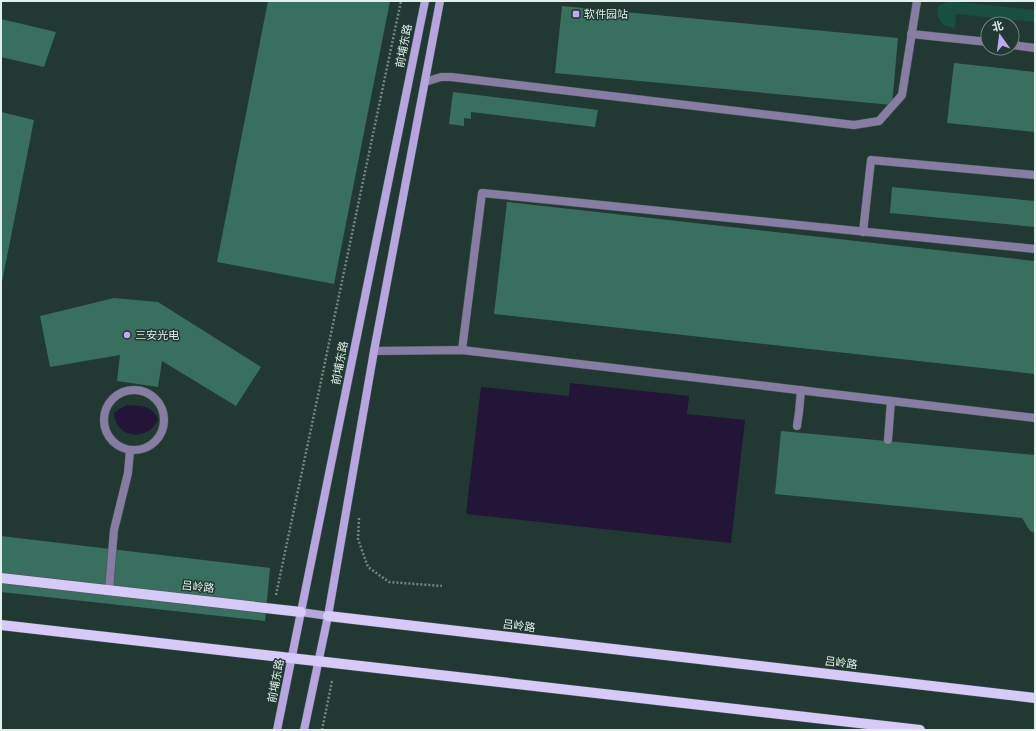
<svg xmlns="http://www.w3.org/2000/svg" width="1036" height="731" font-family="'Fira Sans','Noto Sans SC',sans-serif">
<style>
.green{fill:#194f40}
.water{fill:#221538}
.building{fill:#396f5e}
.lines{fill:none;stroke-linecap:round;stroke-linejoin:round}
.lane-casing{stroke:#405650;stroke-width:9}
.street-casing{stroke:#405650;stroke-width:9}
.secondary-casing{stroke:#405650;stroke-width:9}
.primary-casing{stroke:#405650;stroke-width:11}
.path{stroke:#738781;stroke-width:2.5;stroke-dasharray:2 2;stroke-linecap:butt}
.lane{stroke:#877ca1;stroke-width:8}
.street{stroke:#877ca1;stroke-width:8}
.secondary{stroke:#b6a5df;stroke-width:8}
.primary{stroke:#d7caf8;stroke-width:10}
.poi-dot{fill:#bfa8f4;stroke:#213932;stroke-width:1.5}
.labels{text-anchor:middle;dominant-baseline:central;stroke-width:3;stroke-linejoin:round;paint-order:stroke}
.poi-label{font-size:11px;fill:#e2f0eb;stroke:#213932;text-anchor:start}
.street-label{font-size:11px;fill:#e2f0eb;stroke:#213932}
</style>
<rect width="100%" height="100%" fill="#213932"/>
<polygon class="green" points="950,1 1035,10 1035,22 956,14 955,28 943,25 937,15 938,6"/>
<g class="water">
<polygon points="570,383 689,396 687,414 745,420 731,543 466,514 481,387 569,396"/>
<path d="M128,405c13,1 24,0 30,14 -8,23 -43,20 -44,-6l5,-4z"/>
</g>
<g class="building">
<polygon points="268,1 390,1 334,284 217,262"/>
<polygon points="562,6 898,38 892,105 555,73"/>
<polygon points="1,19 56,32 44,67 1,57"/>
<polygon points="954,63 1035,72 1035,132 947,123"/>
<polygon points="453,92 598,110 595,127 471,112 471,119 464,118 464,126 449,124"/>
<polygon points="1,112 34,120 2,282 1,282"/>
<polygon points="892,187 1035,201 1035,227 890,213"/>
<polygon points="507,202 1035,261 1035,374 494,314"/>
<polygon points="114,298 158,302 261,367 236,406 162,361 158,387 117,381 120,355 50,367 40,316"/>
<polygon points="781,431 1035,455 1035,533 1030,531 1022,518 775,494"/>
<polygon points="1,536 270,568 265,621 1,592"/>
</g>
<g class="lines">
<g class="lane-casing">
<g id="lane">
<polyline points="863,232 871,160 1035,175"/>
<polyline points="462,350 482,193 1035,249"/>
<polyline points="374,351 462,350 1035,418"/>
<polyline points="797,426 799,412 801,390"/>
<polyline points="888,440 891,401"/>
</g>
</g>
<g class="street-casing">
<g id="street">
<polyline points="911,34 988,42"/>
<polyline points="1012,45 1035,48"/>
<polyline points="425,82 441,77 451,77 854,125 879,121 902,95 917,1"/>
<circle cx="134" cy="420" r="30"/>
<polyline points="109,589 114,530 128,473 130,450"/>
</g>
</g>
<g class="secondary-casing">
<g id="secondary">
<polyline points="301,612 328,616"/>
<polyline points="277,730 425,1"/>
<polyline points="304,730 328,616 374,351 440,1"/>
</g>
</g>
<g class="primary-casing">
<g id="primary">
<polyline points="1,578 301,612"/>
<polyline points="328,616 1035,698"/>
<polyline points="1,625 920,730"/>
</g>
</g>
<g class="path">
<polyline points="359,518 358,539 368,567 389,582 442,586"/>
<polyline points="276,595 401,1"/>
<polyline points="322,730 332,681"/>
</g>
<use href="#lane" class="lane"/>
<use href="#street" class="street"/>
<use href="#secondary" class="secondary"/>
<use href="#primary" class="primary"/>
</g>
<g class="poi-dot">
<rect x="572" y="10" width="8" height="8" rx="2"/>
<circle cx="127" cy="335" r="4"/>
</g>
<g class="labels">
<g class="poi-label">
<text x="584" y="14">软件园站</text>
<text x="135" y="335">三安光电</text>
</g>
<g class="street-label">
<text transform="translate(404 46) rotate(-79)">前埔东路</text>
<text transform="translate(340 363) rotate(-79)">前埔东路</text>
<text transform="translate(198 587) rotate(6)">吕岭路</text>
<text transform="translate(519 626) rotate(7)">吕岭路</text>
<text transform="translate(841 663) rotate(7)">吕岭路</text>
<text transform="translate(276 681) rotate(-79)">前埔东路</text>
</g>
</g>
<rect width="1036" height="731" fill="none" stroke="#e2f0eb" stroke-width="4"/>
<g transform="translate(1000 36) rotate(346)"><circle r="19" fill="#213932" stroke="#6e827c"/>
<path d="M0-3L7 15L0 10L-7 15Z" fill="#bfa8f4"/>
<text y="-6" font-size="11" font-weight="bold" text-anchor="middle" fill="#e2f0eb">北</text>
</g>
</svg>
